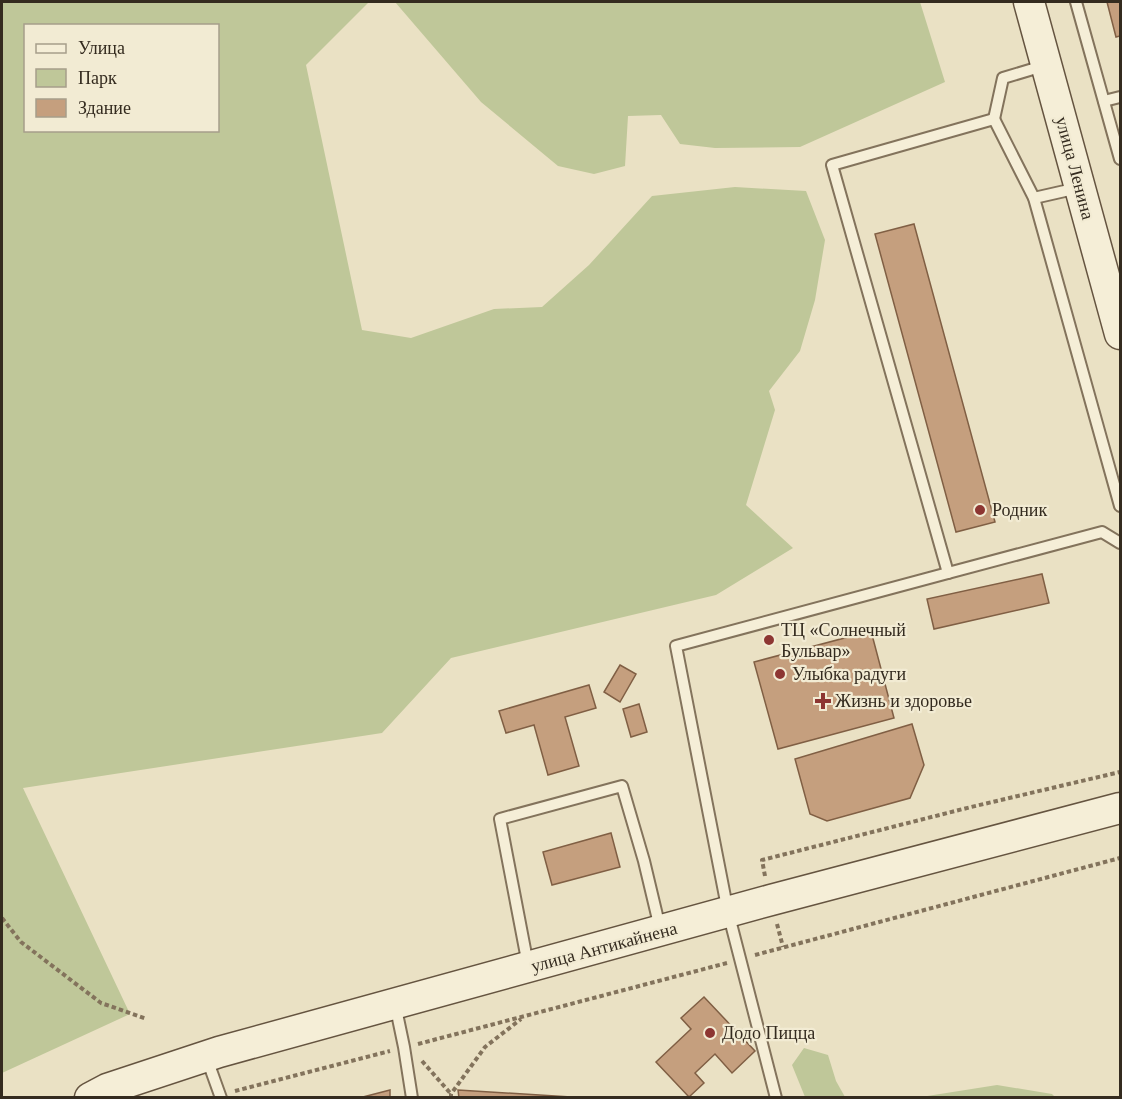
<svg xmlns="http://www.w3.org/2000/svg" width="1122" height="1099" font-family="Georgia,serif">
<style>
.green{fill:#bfc799;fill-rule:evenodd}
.building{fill:#c59f7e;stroke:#805f44;stroke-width:1.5}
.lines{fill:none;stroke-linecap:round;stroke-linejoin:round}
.lane-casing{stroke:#83735c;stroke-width:14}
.secondary-casing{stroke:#655440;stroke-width:33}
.path{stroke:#83735c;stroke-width:4;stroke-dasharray:4.5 3;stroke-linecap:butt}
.lane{stroke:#f5eed7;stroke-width:10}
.secondary{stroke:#f5eed7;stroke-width:30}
.poi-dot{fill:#8d3632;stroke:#f2ebd3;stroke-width:2}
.labels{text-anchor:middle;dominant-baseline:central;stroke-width:4.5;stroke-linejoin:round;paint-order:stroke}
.street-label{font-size:18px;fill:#342b1f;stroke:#f2ebd3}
.poi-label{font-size:18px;fill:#342b1f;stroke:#f2ebd3;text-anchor:start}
</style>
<rect width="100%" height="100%" fill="#eae1c4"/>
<g class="green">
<path d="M2,2h367l-63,63 56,265 49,8 83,-29 48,-2 47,-42 63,-69 83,-9 71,4 19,49 -10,60 -15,51 -31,40 6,19 -29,95 47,43 -77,47 -265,63 -69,75 -359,55 107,226 -128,59zM26,26h192v104h-192z"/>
<polygon points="395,2 920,2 945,82 800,147 715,148 680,144 661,115 628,116 625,166 594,174 558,166 481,102"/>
<polygon points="804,1048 828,1055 836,1081 845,1097 805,1097 792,1065"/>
<polygon points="997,1085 1052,1094 1055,1097 921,1097"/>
</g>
<g class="building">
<polygon points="1107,2 1120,2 1120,36 1116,37"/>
<polygon points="914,224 995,522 956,532 875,234"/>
<polygon points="1042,574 1049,603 934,629 927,599"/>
<polygon points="871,631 894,718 778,749 754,662"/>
<polygon points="620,665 636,674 620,702 604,692"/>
<polygon points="589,685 596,708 565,717 579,766 548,775 534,725 506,733 499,711"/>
<polygon points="639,704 647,732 631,737 623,709"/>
<polygon points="912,724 924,765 910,798 827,821 810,814 795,759"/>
<polygon points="611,833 620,867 552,885 543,852"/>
<polygon points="704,997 755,1051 732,1073 715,1054 695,1073 704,1083 689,1097 656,1062 691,1029 681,1018"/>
<polygon points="390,1090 390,1098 359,1098"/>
<polygon points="458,1090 587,1098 459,1098"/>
</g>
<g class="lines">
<g class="lane-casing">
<g id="lane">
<polyline points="1076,2 1120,159"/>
<polyline points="1104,101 1120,97"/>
<polyline points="994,119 1003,78 1043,66"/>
<polyline points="1034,198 1078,188"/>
<polyline points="1120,506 1034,198 994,119 832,165 948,573 1102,532 1120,543"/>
<polyline points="528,965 500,819 622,786 644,861 660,928"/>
<polyline points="395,1004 404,1047 412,1098"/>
<polyline points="207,1059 221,1098"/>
<polyline points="776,1098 728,912 676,646 948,573"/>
</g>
</g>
<g class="secondary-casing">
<g id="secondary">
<polyline points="1029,2 1120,334"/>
<polyline points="90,1098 107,1089 219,1052 771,900 1120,808"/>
</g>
</g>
<g class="path">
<polyline points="765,876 762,860 971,807 1120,772"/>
<polyline points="2,918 21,942 101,1003 147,1019"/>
<polyline points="777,924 783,947"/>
<polyline points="755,955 1120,858"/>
<polyline points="418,1044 727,963"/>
<polyline points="422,1061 451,1094"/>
<polyline points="235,1091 390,1051"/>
<polyline points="451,1098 451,1094 485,1047 521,1019"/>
</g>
<use href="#lane" class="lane"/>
<use href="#secondary" class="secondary"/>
</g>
<g class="poi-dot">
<circle cx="980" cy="510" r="6"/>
<circle cx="769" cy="640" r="6"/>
<circle cx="780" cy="674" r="6"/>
<path d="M820 692h6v6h6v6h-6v6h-6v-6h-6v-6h6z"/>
<circle cx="710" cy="1033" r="6"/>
</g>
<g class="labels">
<g class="street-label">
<text transform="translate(1075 168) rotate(75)">улица Ленина</text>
<text transform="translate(604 947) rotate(-15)">улица Антикайнена</text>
</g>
<g class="poi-label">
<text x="992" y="510">Родник</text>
<text x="781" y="630">ТЦ «Солнечный<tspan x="781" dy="21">Бульвар»</tspan></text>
<text x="792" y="674">Улыбка радуги</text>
<text x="835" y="701">Жизнь и здоровье</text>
<text x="722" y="1033">Додо Пицца</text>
</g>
</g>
<rect width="1122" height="1099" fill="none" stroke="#342b1f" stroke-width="6"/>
<rect x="24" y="24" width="195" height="108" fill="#f2ebd3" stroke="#a69e8b" stroke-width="1.5"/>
<rect x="36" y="44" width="30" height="9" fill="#f5eed7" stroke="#a69e8b" stroke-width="1.5"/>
<text x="78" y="54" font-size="18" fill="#342b1f">Улица</text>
<rect x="36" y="69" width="30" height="18" fill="#bfc799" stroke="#a69e8b" stroke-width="1.5"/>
<text x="78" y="84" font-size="18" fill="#342b1f">Парк</text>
<rect x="36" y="99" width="30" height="18" fill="#c59f7e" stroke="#a69e8b" stroke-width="1.5"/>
<text x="78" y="114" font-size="18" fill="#342b1f">Здание</text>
</svg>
